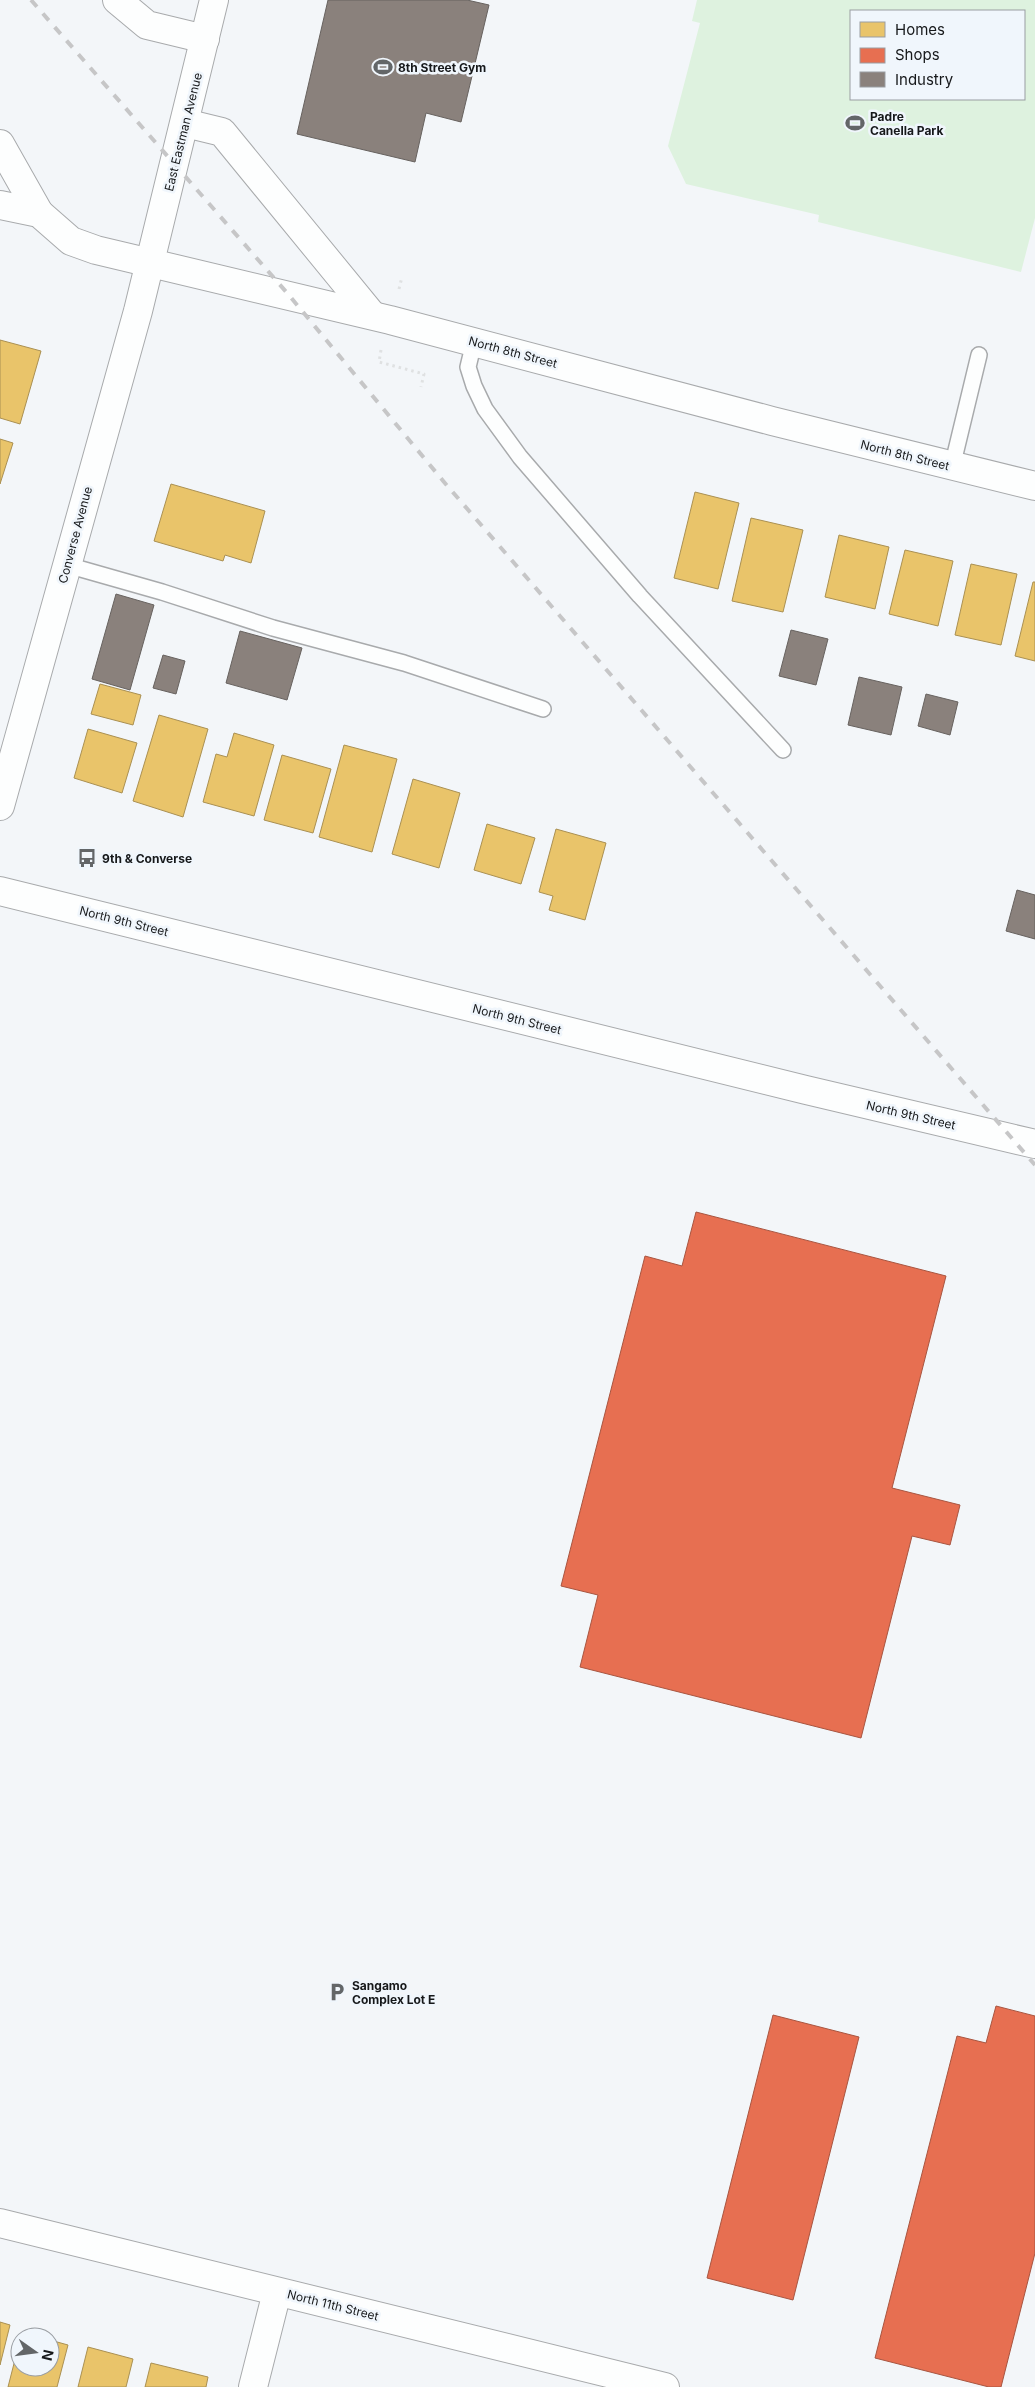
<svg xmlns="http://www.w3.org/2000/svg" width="1035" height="2387" font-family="Inter,sans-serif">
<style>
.green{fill:#def2df;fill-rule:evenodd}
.homes{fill:#e9c46a;stroke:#aa9052}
.shops{fill:#e76f51;stroke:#a85540}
.industry{fill:#8a817c;stroke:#67625f}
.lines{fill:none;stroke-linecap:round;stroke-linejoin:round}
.service-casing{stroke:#a8aaac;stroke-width:18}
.minor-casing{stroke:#a8aaac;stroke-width:30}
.primary-casing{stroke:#a8aaac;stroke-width:30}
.path{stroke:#dfe1e2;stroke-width:3;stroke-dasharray:2.5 4;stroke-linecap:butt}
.service{stroke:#fdfefe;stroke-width:15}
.minor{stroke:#fdfefe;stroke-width:28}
.primary{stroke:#fdfefe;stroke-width:28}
.rail{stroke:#c6c6c7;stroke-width:4;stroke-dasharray:9 9;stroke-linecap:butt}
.labels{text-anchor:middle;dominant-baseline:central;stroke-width:5;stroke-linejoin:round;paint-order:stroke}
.poi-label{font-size:12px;font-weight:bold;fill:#16181a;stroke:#f0f6fc;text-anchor:start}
.street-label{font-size:12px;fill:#16181a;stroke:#f0f6fc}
</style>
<rect width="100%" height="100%" fill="#f3f6f9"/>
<path class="green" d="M697,0h338v218l-14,54 -203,-50 1,-7 -133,-31 -18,-38 32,-123 -8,-2zM851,11h173v88h-173z"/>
<g class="homes">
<polygon points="0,340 41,351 20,424 0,418"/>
<polygon points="0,439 13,443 0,484"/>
<polygon points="171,484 265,511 251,563 225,555 223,561 154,541"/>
<polygon points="695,492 739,503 718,589 674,578"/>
<polygon points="751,518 803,530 783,612 732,601"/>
<polygon points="839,535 889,547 875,609 825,597"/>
<polygon points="905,550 953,561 938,626 889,614"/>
<polygon points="971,564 1017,574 1001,645 955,635"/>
<polygon points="1033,582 1035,582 1035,661 1015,656"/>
<polygon points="100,684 141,695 133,725 91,714"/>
<polygon points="159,715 208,729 183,817 133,801"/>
<polygon points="88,729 137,743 122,793 74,778"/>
<polygon points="234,733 274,745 254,816 203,802 216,754 227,757"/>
<polygon points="344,745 397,759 372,852 319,837"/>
<polygon points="282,755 331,769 313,833 264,820"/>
<polygon points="413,779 460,793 439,868 392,854"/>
<polygon points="487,824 535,838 521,884 474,870"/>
<polygon points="556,829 606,843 585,920 549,910 553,896 539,892"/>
<polygon points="0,2322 10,2325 0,2365"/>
<polygon points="20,2340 20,2367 50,2367 50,2340 68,2345 57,2387 8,2387"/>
<polygon points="88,2347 133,2359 126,2387 78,2387"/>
<polygon points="151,2363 208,2377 206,2387 145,2387"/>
</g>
<g class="shops">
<polygon points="696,1212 946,1276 892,1488 960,1505 950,1545 912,1536 861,1738 580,1667 598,1595 561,1586 645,1256 682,1266"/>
<polygon points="996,2006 1035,2016 1035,2253 1001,2387 989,2387 875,2358 957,2036 986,2043"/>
<polygon points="773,2015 859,2037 793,2300 707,2278"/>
</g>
<g class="industry">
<polygon points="328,0 467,0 489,5 461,122 426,113 415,162 297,134"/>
<polygon points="116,594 154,605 130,690 92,679"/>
<polygon points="791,630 828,639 816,685 779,676"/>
<polygon points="240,631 302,648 287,700 226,683"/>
<polygon points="163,655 185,661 176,694 153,688"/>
<polygon points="859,677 902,687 891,735 848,725"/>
<polygon points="926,694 958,702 950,735 918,726"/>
<polygon points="1017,890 1035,895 1035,939 1006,931"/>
</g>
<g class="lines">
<g class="service-casing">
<g id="service">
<polyline points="474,342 468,367 474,386 485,409 520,457 640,596 783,750"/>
<polyline points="952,467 979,355"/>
<polyline points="67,565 162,592 273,628 404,663 543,709"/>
</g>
</g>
<g class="minor-casing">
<g id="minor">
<polyline points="117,0 147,25 205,39"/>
<polyline points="185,123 222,132 372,315"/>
<polyline points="0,144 39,213"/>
<polyline points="0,205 39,213 71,241 96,250 390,320 772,421 1035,486"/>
<polyline points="0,806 138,311 214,0"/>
<polyline points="0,2223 665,2387"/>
<polyline points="253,2387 277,2292"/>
</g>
</g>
<g class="primary-casing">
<polyline id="primary" points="0,891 806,1090 1035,1144"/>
</g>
<g class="path">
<polyline points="399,289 402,277"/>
<polyline points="381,350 379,362 424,374 421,387"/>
</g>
<use href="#service" class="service"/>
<use href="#minor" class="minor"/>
<use href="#primary" class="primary"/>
<polyline class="rail" points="31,0 288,294 444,482 1035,1165"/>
</g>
<defs>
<g id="stadium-bare" transform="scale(1.5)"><path d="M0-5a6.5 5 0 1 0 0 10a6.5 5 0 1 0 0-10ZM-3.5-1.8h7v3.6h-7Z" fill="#636668" stroke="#f0f6fc" stroke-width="2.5" paint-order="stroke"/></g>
<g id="bus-bare" transform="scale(1.5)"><path d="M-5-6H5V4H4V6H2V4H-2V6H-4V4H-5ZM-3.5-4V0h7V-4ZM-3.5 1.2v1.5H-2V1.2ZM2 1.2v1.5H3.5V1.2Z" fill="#636668" stroke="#f0f6fc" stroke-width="2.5" paint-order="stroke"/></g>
<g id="parking-bare" transform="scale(1.5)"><path d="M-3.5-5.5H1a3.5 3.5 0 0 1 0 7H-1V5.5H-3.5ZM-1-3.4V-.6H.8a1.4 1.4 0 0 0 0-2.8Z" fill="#636668" stroke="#f0f6fc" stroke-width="2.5" paint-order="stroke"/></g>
</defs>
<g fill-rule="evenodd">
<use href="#stadium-bare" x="383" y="67"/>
<use href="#stadium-bare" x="855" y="123"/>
<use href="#bus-bare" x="87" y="858"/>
<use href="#parking-bare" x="337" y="1992"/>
</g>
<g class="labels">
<g class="poi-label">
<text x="398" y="67">8th Street Gym</text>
<text x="870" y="116">Padre<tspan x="870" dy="14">Canella Park</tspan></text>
<text x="102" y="858">9th &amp; Converse</text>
<text x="352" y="1985">Sangamo<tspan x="352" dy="14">Complex Lot E</tspan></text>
</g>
<g class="street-label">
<text transform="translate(183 132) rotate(-76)">East Eastman Avenue</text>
<text transform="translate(513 352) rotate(15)">North 8th Street</text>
<text transform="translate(905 455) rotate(14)">North 8th Street</text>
<text transform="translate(75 535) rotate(-75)">Converse Avenue</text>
<text transform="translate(124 921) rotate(14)">North 9th Street</text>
<text transform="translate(517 1019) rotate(14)">North 9th Street</text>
<text transform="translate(911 1115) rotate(13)">North 9th Street</text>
<text transform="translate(333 2305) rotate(14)">North 11th Street</text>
</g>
</g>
<rect x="850" y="10" width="175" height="90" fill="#f0f6fc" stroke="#999da2"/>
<rect x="860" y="22" width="25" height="15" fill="#e9c46a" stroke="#999da2"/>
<text x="895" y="35" font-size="15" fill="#16181a">Homes</text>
<rect x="860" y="48" width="25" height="15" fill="#e76f51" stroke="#999da2"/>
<text x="895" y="60" font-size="15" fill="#16181a">Shops</text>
<rect x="860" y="72" width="25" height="15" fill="#8a817c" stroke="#999da2"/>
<text x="895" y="85" font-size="15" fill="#16181a">Industry</text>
<g transform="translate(35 2352) rotate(104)"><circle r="24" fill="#f0f6fc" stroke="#999da2"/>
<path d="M0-4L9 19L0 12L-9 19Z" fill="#636668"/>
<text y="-8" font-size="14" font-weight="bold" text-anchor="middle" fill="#16181a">N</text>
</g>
</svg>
